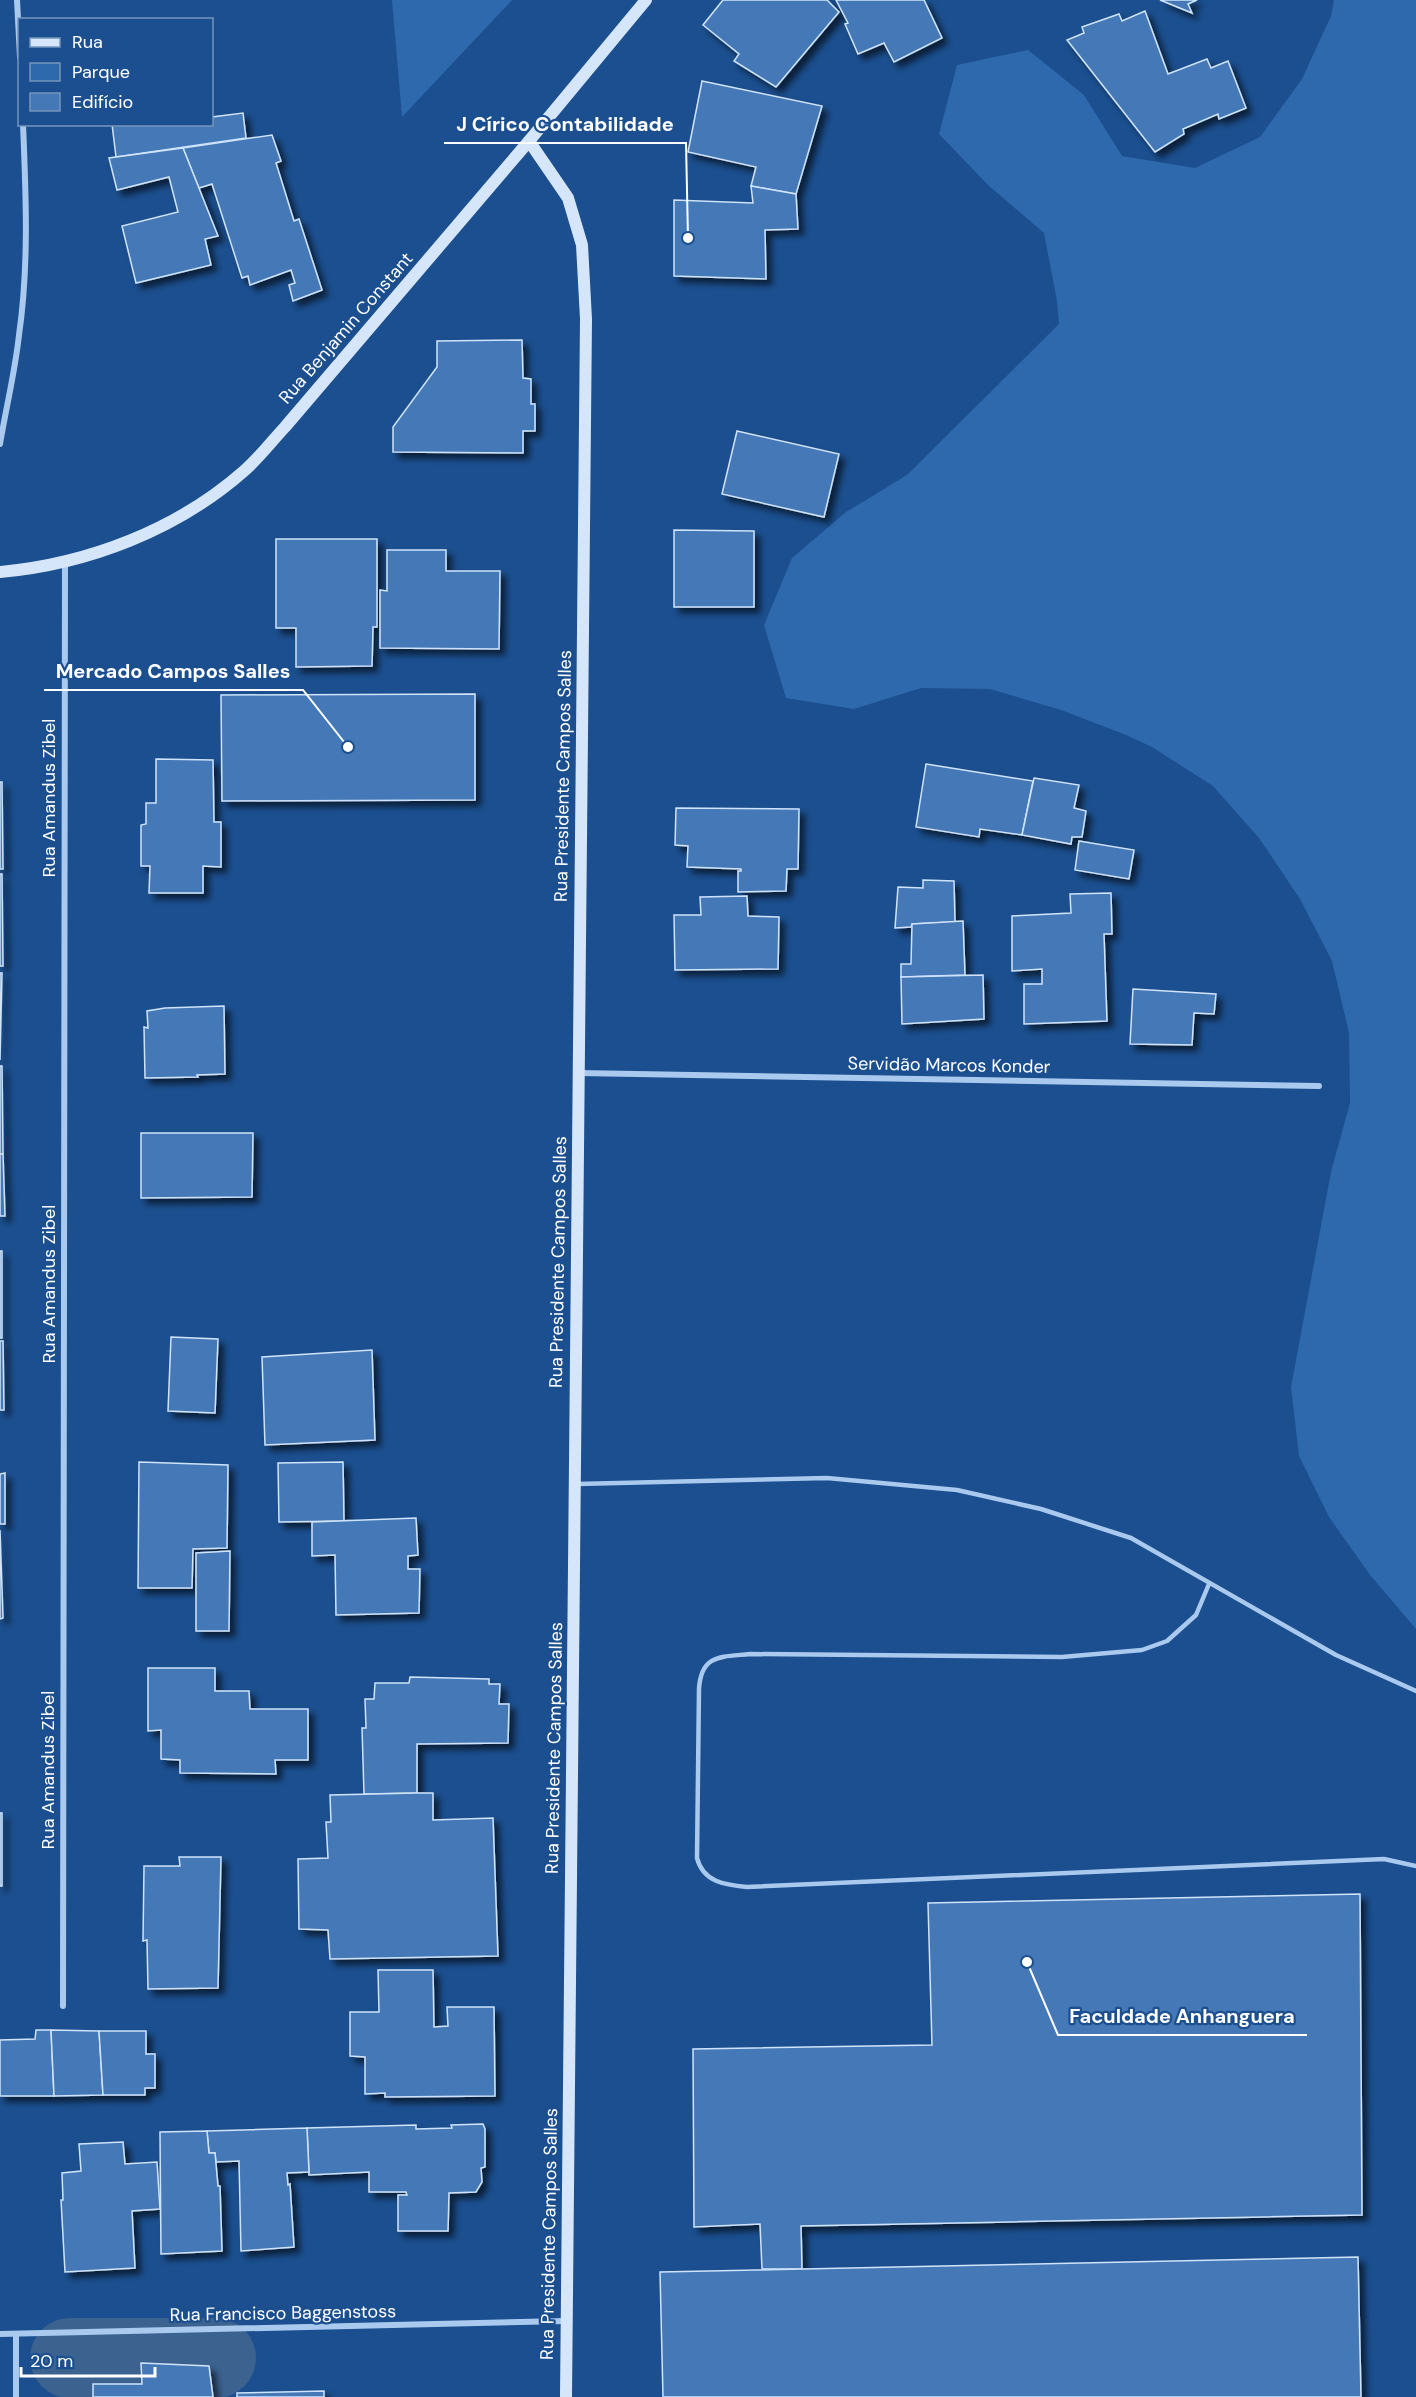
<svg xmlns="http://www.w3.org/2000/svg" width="1416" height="2397" font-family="'DM Sans',sans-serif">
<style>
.green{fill:#2e69ad}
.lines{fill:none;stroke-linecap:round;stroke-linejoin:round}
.river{stroke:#3c6290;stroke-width:80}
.building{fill:#4478b7;stroke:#cfe3fa;stroke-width:1.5;filter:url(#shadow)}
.lane{stroke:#a9c9ee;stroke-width:4.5}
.street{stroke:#a9c9ee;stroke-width:6}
.secondary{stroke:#d6e6fa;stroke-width:12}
.labels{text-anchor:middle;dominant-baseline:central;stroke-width:4.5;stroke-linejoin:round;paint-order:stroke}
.street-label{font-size:18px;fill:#fff;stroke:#1b4f8f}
.leader{fill:none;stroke:#fff;stroke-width:2}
.callout-dot{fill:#fff;stroke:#1b4f8f;stroke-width:2}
.callout-label{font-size:20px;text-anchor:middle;font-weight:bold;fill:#fff;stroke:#1b4f8f;stroke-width:4.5;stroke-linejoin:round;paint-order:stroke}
</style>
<defs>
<filter id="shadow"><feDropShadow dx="5.5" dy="5.5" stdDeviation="3" flood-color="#0009"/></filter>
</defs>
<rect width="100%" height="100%" fill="#1b4f8f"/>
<g class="green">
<polygon points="392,0 512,0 402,117"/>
<polygon points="1334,0 1416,0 1416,1629 1370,1575 1329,1517 1299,1456 1291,1387 1331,1172 1350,1103 1349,1033 1332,961 1300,899 1259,838 1213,786 1152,747 1126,735 1061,710 990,689 921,688 854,709 786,698 764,625 792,558 846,512 907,475 1059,324 1057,301 1044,233 989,186 939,134 957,65 1028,50 1084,95 1122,156 1195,168 1260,137 1302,79 1331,16"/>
</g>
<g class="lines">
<polyline class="river" points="70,2358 216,2358"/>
</g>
<g class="building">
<polygon points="723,0 827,0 839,12 776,87 734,61 739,54 703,25"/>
<polygon points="836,0 924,0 942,38 894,62 884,43 858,54 845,24 848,23"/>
<polygon points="1160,0 1197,0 1188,4 1192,13"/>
<polygon points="1145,11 1168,74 1207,59 1211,68 1228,61 1246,108 1219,119 1218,114 1183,129 1184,134 1155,152 1067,40 1084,33 1082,27 1119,14 1122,21"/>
<polygon points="702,81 822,106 796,194 751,186 756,167 688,152"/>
<polygon points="243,113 246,138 116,157 112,124 212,124 212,117"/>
<polygon points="272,135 281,161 276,163 294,221 299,219 322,290 293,301 289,285 295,283 291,270 250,285 248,276 242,278 212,184 199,188 183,148"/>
<polygon points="183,148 218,236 205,239 211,265 136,283 122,226 178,212 169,177 117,190 109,158"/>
<polygon points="751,186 796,194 798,229 765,230 766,279 674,276 674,200 753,203"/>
<polygon points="522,340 523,378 531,379 531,404 535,404 535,431 523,431 523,453 393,452 393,427 437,367 437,341"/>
<polygon points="737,431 839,454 824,517 722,494"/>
<polygon points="674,530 754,531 754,607 674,607"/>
<polygon points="276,539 377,539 377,627 373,627 372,666 296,667 296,628 276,628"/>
<polygon points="387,550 446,550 446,571 500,571 499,649 380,648 380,590 387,591"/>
<polygon points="475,694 475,800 222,801 221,695"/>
<polygon points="156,759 213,760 214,822 221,822 221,867 203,866 203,893 149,893 150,866 141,866 141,825 146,824 146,803 156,803"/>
<polygon points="926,764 1033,781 1022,835 980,829 979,837 916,827"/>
<polygon points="1034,778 1079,785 1074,808 1086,811 1082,837 1072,837 1071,844 1022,835"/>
<polygon points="0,782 2,782 3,869 0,869"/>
<polygon points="676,808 799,809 798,869 787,869 786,891 738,892 738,871 741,871 741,869 687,867 688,846 675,845"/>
<polygon points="1079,841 1134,850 1129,879 1075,870"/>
<polygon points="0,874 2,874 3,966 0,966"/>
<polygon points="923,880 954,881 955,922 912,924 911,927 895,928 898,887 923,888"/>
<polygon points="1111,893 1112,934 1104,934 1107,1021 1024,1024 1024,984 1042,984 1042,969 1012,971 1012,916 1071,913 1070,894"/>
<polygon points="747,896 748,916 779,917 778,969 675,970 674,915 701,915 700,897"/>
<polygon points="963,921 965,975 901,977 901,964 911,964 912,924"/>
<polygon points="0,973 2,973 0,1060"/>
<polygon points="983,975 984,1019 902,1024 901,977"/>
<polygon points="1133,989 1216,994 1214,1014 1194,1013 1192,1045 1130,1044"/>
<polygon points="224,1006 225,1074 197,1075 198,1077 145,1078 144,1027 148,1028 147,1011 165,1008"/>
<polygon points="0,1066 2,1066 3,1154 0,1154"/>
<polygon points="141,1133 253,1133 252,1197 141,1198"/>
<polygon points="0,1154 3,1154 5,1216 0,1216"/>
<rect x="0" y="1251" width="2" height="87"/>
<polygon points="171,1337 218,1339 215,1413 168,1411"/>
<polygon points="0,1341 3,1341 4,1410 0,1410"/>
<polygon points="372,1350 375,1440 265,1445 262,1357"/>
<polygon points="139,1462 228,1465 227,1548 193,1549 192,1588 138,1588"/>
<polygon points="343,1462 344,1521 279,1522 278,1463"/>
<polygon points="5,1473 5,1524 0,1524 0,1474"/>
<polygon points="416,1518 418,1555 408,1556 408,1569 420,1569 419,1613 336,1615 335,1555 312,1556 312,1522"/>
<polygon points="0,1530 3,1618 0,1619"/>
<polygon points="230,1551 229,1631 196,1631 196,1553"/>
<polygon points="148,1668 215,1668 215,1691 249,1691 250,1709 308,1709 308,1760 275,1760 276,1774 180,1773 180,1760 161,1759 161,1730 148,1731"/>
<polygon points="410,1677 489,1679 489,1684 500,1684 499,1704 509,1704 508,1743 417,1744 417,1793 364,1794 362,1728 366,1728 365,1699 374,1699 375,1683 409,1683"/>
<polygon points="417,1793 433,1793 433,1820 493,1818 498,1956 330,1959 328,1930 299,1929 298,1859 328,1858 326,1822 331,1822 330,1795"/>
<rect x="0" y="1813" width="2" height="73"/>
<polygon points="179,1857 221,1857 218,1988 148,1989 147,1940 143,1941 144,1866 180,1866"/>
<polygon points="1360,1894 1362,2215 801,2226 802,2269 762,2269 760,2224 694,2227 693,2049 932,2045 928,1903"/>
<polygon points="378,1970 433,1970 434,2027 448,2026 447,2007 494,2007 495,2096 385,2097 385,2093 365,2094 365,2057 350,2056 350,2012 379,2012"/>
<polygon points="36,2030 51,2030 54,2096 0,2096 0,2040 35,2039"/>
<polygon points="51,2030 99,2031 103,2095 54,2096"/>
<polygon points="146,2031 146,2054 155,2054 155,2088 145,2088 145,2095 103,2095 99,2031"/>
<polygon points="483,2124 485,2129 485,2167 481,2168 482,2182 476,2192 449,2193 448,2231 398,2231 398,2195 407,2195 406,2192 369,2192 369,2172 309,2175 307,2128 416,2125 416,2129 452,2128 451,2125"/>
<polygon points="307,2128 309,2172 287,2173 288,2185 290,2184 294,2247 241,2251 239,2161 216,2162 215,2153 209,2153 207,2131"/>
<polygon points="207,2131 209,2153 215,2153 218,2186 220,2186 222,2251 161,2254 160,2132"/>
<polygon points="123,2142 125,2164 157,2162 160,2209 132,2211 135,2268 65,2272 61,2200 63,2200 62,2173 81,2171 79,2144"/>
<polygon points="1358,2257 1361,2397 663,2397 660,2272"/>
<polygon points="141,2363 209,2366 213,2397 93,2397 93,2384 142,2384"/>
<polygon points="324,2391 324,2397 237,2397 237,2393"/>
</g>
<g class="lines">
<g class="lane">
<polyline points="577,1484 827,1478 957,1490 1041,1509 1131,1538 1336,1655 1416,1691"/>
<path d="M1209,1584l-13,31 -29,26 -25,9 -80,7 -312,-3c-29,3 -49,0 -51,35l-2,169c6,24 28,27 50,29l637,-28 32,7"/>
</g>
<g class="street">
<polyline points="17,0 20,57"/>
<path d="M0,444c6,-36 15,-72 19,-109 10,-69 7,-140 4,-211"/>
<polyline points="578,1073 1319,1086"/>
<polyline points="63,2006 65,561"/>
<polyline points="0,2334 566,2321"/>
<polyline points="16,2334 16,2397"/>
</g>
<g class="secondary">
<polyline points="529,141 568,198 582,245 586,319 566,2397"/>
<path d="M0,572c88,-8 177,-42 244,-101 15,-13 27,-29 41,-44l244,-286 117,-141"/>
</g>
</g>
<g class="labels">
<g class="street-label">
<text transform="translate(346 328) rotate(-49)">Rua Benjamin Constant</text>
<text transform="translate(563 776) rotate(-89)">Rua Presidente Campos Salles</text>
<text transform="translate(49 798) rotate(-90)">Rua Amandus Zibel</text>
<text transform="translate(949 1065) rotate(1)">Servidão Marcos Konder</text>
<text transform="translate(558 1262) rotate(-89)">Rua Presidente Campos Salles</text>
<text transform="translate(49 1284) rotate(-90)">Rua Amandus Zibel</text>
<text transform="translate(554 1748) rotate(-89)">Rua Presidente Campos Salles</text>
<text transform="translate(48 1770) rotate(-90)">Rua Amandus Zibel</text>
<text transform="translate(549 2234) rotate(-89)">Rua Presidente Campos Salles</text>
<text transform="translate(283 2313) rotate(-1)">Rua Francisco Baggenstoss</text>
</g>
</g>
<path class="leader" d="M688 238L686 143H444M348 747L303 690H44M1027 1962L1058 2035H1307"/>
<g class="callout-dot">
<circle cx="688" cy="238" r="6"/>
<circle cx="348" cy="747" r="6"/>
<circle cx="1027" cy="1962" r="6"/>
</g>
<g class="callout-label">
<text x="565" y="131">J Círico Contabilidade</text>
<text x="173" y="678">Mercado Campos Salles</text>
<text x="1182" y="2023">Faculdade Anhanguera</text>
</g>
<rect x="18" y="18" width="195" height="108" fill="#1b4f8f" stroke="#7695bc" stroke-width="1.5"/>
<rect x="30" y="38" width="30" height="9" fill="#d6e6fa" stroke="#7695bc" stroke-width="1.5"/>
<text x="72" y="48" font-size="18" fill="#ffffff">Rua</text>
<rect x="30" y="63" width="30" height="18" fill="#2e69ad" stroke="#7695bc" stroke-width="1.5"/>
<text x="72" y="78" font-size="18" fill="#ffffff">Parque</text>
<rect x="30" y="93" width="30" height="18" fill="#4478b7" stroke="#7695bc" stroke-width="1.5"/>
<text x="72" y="108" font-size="18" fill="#ffffff">Edifício</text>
<path d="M21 2367v9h134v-9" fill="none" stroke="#ffffff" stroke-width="3"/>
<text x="30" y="2367" font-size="18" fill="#ffffff" stroke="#1b4f8f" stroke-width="4.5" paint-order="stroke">20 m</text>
</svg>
